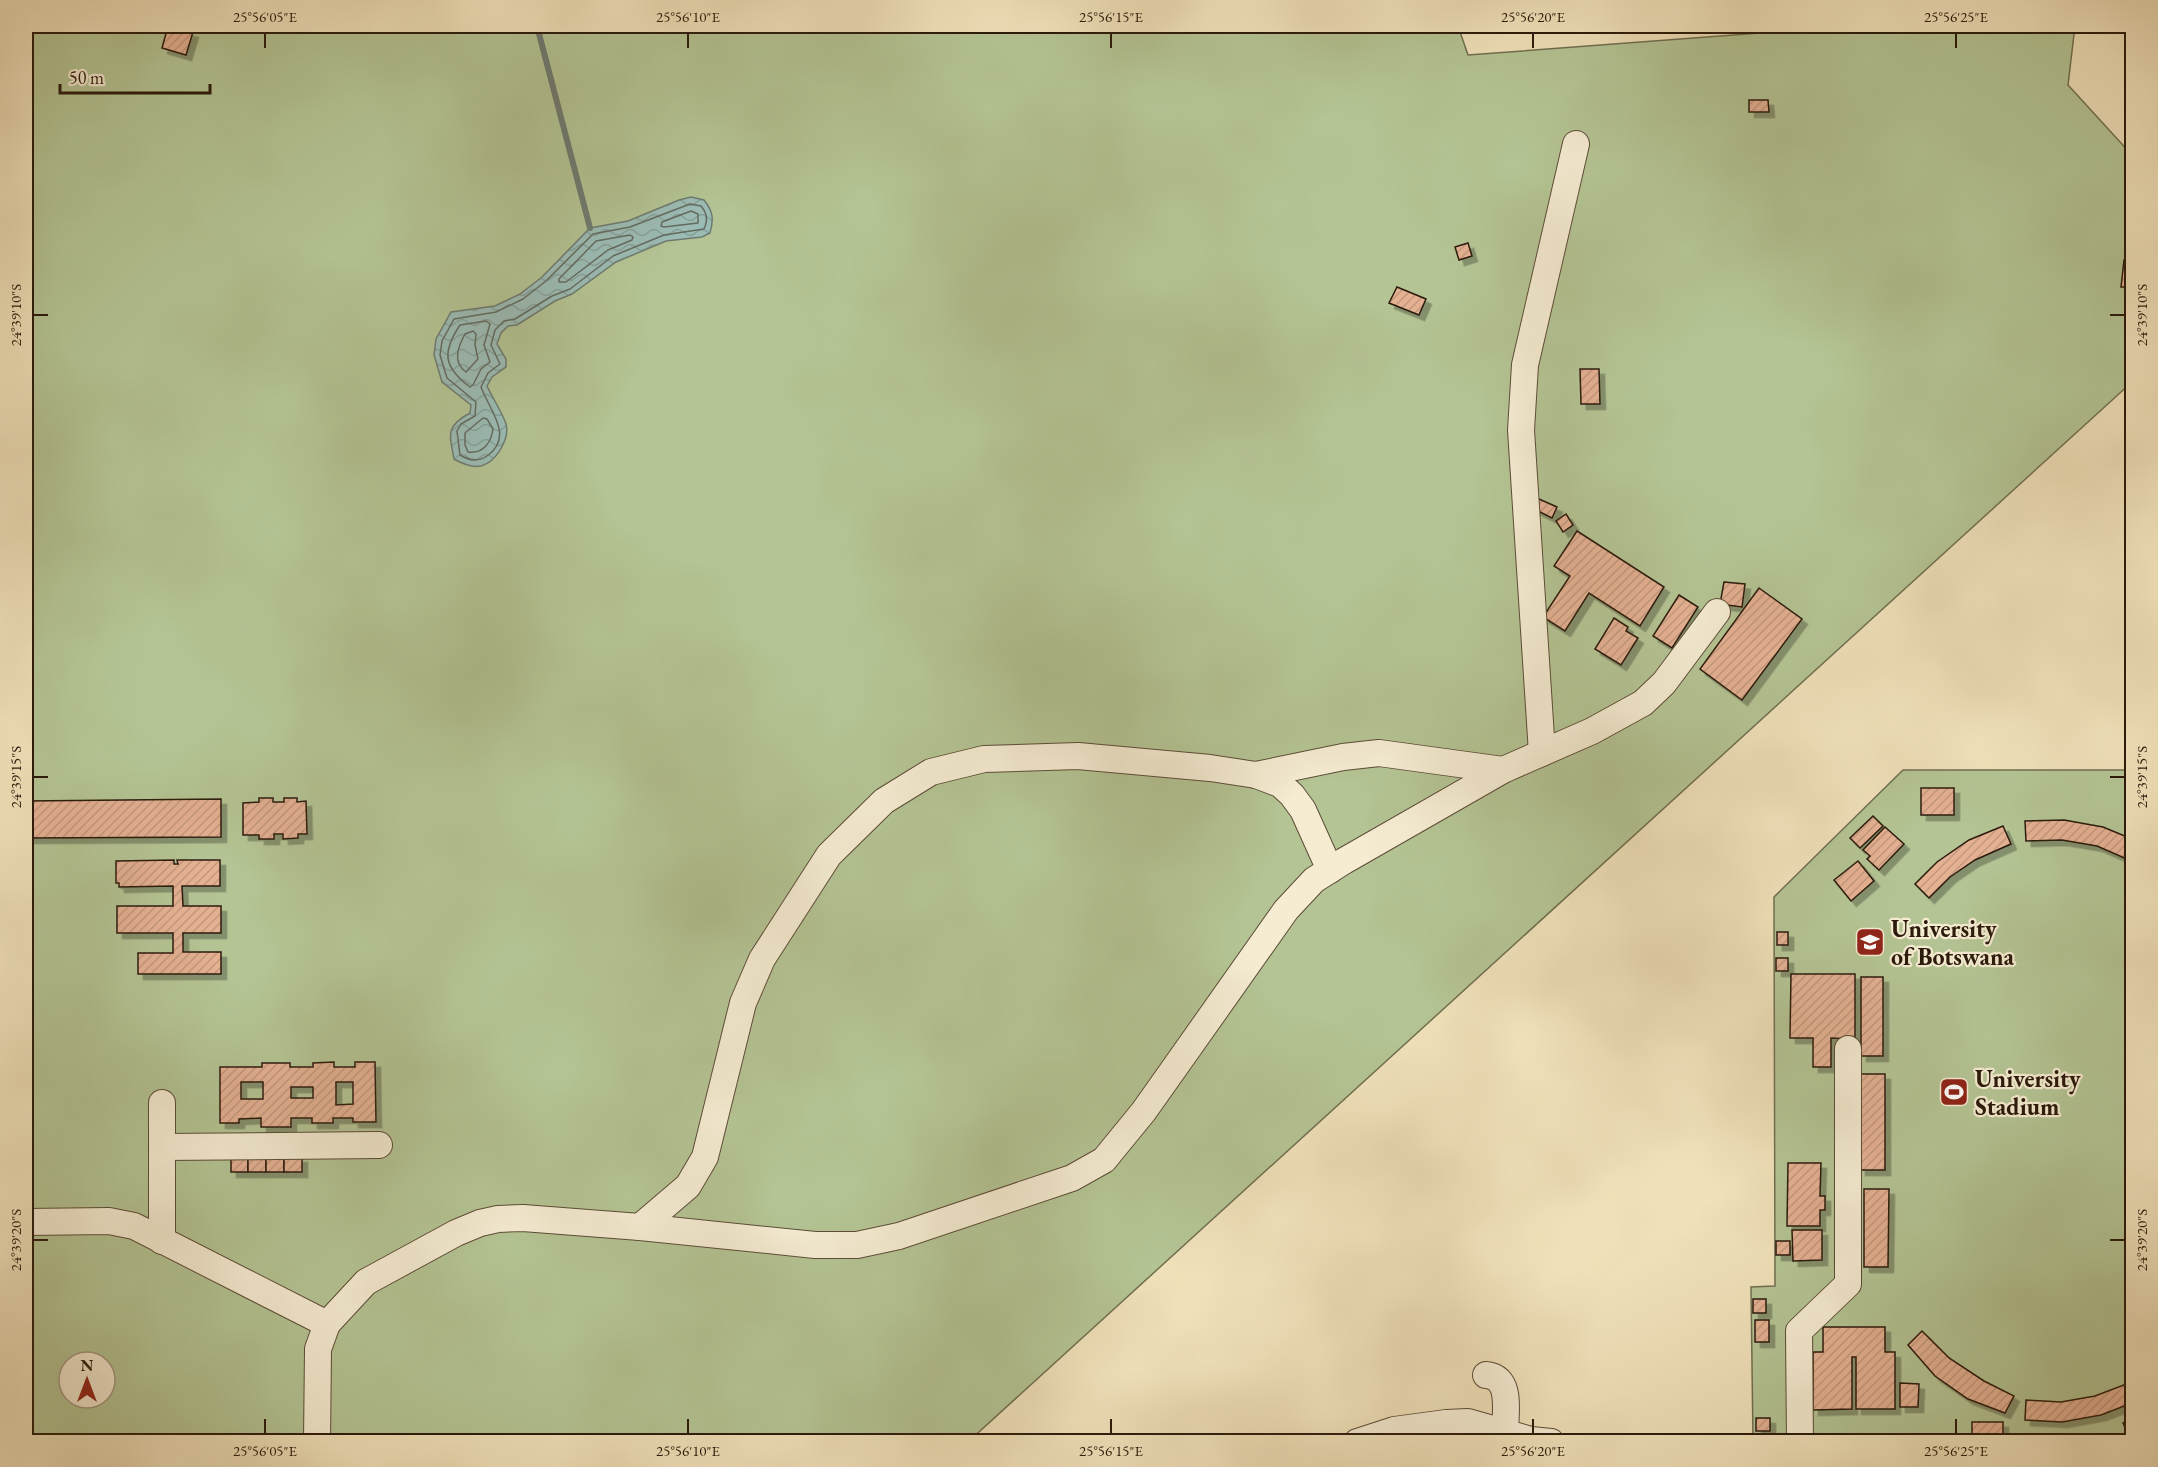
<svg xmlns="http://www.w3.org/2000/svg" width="2158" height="1467" font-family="'EB Garamond',serif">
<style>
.green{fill:#b4c494;stroke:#706f50;stroke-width:1.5;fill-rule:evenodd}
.water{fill:url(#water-waves);stroke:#6e7b71;stroke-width:1.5}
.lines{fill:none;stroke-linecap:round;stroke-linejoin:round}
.shore{stroke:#636b60;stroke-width:1.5}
.stream{stroke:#6e7b71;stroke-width:6}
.building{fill:url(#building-hatch);stroke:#2b1a0b;stroke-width:1.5;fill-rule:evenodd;filter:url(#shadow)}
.minor-casing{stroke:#5c4c37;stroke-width:28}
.minor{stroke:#f5ecd2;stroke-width:26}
.ticks{fill:none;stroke:#2b1a0b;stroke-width:2}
.labels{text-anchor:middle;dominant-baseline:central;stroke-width:4.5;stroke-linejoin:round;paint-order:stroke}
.poi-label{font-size:24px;font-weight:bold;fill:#2b1a0b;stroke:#f5ecd2;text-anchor:start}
.neatline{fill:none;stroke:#2b1a0b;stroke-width:2}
.ticks-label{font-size:15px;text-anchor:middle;fill:#2b1a0b}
</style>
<defs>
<pattern id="water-waves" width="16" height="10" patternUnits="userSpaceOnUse" patternTransform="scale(1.5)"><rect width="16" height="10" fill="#9bbcb5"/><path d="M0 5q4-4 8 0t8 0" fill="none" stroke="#86a19a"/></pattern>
<pattern id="building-hatch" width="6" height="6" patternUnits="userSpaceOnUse" patternTransform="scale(1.5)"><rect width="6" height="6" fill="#e4b193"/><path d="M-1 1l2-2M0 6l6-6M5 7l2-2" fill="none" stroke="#c4987d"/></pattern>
<filter id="shadow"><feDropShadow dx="5.5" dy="5.5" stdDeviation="0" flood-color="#0004"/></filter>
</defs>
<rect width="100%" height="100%" fill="#f0e1ba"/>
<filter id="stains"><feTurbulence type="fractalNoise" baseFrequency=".00333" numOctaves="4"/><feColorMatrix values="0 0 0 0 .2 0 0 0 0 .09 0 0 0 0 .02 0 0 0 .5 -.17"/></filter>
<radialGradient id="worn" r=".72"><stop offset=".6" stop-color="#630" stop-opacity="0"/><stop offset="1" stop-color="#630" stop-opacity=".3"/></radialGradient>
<g class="green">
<path d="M26,26h1432l10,29 386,-29h221l-7,59 64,70v227l-1163,1059h-943zM69,1362h36v36h-36z"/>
<polygon points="2127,761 2132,761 2132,1441 1753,1441 1751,1287 1775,1286 1774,897 1903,770 2127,770"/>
</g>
<path class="water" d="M691,197l13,3c9,11 10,19 6,33l-8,4 -36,4 -50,21 -44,32 -17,7 -38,24 -9,1 -7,7 -4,11 9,15v8l-14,10 -5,9c5,11 16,28 19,38 4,15 -10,38 -25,42 -9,2 -20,-3 -27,-7 -5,-26 -8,-33 16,-46l1,-8 -29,-23 -8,-27 2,-16 15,-27 44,-6 25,-12 22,-17 48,-49 38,-7 51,-21z"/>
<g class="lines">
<g class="shore">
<path d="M690,204l11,2c6,7 7,15 3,23l-40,6 -51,21 -43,33 -18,7 -37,23 -11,2 -9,9 -4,15 9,19 -12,9 -7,14c8,23 34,49 6,69 -9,6 -19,4 -27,-1l-3,-24 4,-7 14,-8 1,-14 -29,-24 -7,-23 2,-14 12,-22 42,-7 27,-13 23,-18 47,-47 37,-7z"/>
<polygon points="691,211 698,214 698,223 664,227 661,226 662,222"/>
<polygon points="630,235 633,237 632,240 608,250 566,282 559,282 559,279 596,241"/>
<path d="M486,321l4,3 -6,21 6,17 -9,7 -8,16 -3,2c-27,-20 -28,-35 -10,-62z"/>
<path d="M473,331l3,3 -1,11 3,14 -12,13c-14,-10 -8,-25 -1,-38z"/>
<path d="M483,418l4,1 6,10c-2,14 -10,25 -25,23l-3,-7v-12z"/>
</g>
<polyline class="stream" points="537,26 590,228"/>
</g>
<g class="building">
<polygon points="168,26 193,32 186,55 162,48"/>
<polygon points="1749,100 1768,100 1769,112 1749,112"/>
<polygon points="1468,243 1472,256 1459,260 1455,247"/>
<polygon points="2124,260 2132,261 2132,287 2121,287"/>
<polygon points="1397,287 1426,299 1419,315 1389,303"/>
<polygon points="1580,369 1599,369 1600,404 1581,404"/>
<polygon points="1539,499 1557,507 1552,518 1534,509"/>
<polygon points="1566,514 1573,525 1563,532 1556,521"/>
<polygon points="1577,531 1664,587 1640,626 1589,593 1565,631 1543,617 1570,576 1554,566"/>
<polygon points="1724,582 1745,584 1742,607 1720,604"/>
<polygon points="1759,588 1802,619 1742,700 1700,669"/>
<polygon points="1679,595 1698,607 1672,648 1653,636"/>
<polygon points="1614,618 1628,627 1626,631 1638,638 1621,665 1595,649"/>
<rect x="1921" y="788" width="33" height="27"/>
<polygon points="259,798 273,798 273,802 284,802 284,798 297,798 297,802 306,801 307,834 298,834 298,838 283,839 283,834 274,834 274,839 259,839 259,835 243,835 243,803 259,802"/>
<polygon points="221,799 221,837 26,838 26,801"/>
<polygon points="1873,816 1883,826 1860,848 1850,838"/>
<polygon points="2064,820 2103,827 2132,839 2132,851 2129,860 2097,846 2062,840 2026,841 2025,821"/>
<polygon points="2003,826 2011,844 1975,860 1950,877 1929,898 1915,884 1937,862 1969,840"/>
<polygon points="1885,827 1904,844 1879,870 1867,859 1870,856 1863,850"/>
<polygon points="174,860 174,864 178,864 177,860 220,860 220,886 182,886 183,906 221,906 221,933 183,933 183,952 221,952 221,974 138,974 138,953 173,953 173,933 117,933 117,906 173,906 173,886 119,887 119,883 116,883 116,861"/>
<polygon points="1858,861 1874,881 1851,901 1834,880"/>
<rect x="1777" y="932" width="11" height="13"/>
<rect x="1776" y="958" width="12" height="13"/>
<polygon points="1791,974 1855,974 1855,1039 1831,1038 1831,1067 1813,1067 1813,1038 1790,1038"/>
<rect x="1861" y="977" width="22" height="79"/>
<path d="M334,1062v5h21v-5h20l1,60h-23v-4h-20v5h-21v-5h-21v9h-30v-9l-22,1v4h-19v-56h42v-4h28v4h23v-4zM241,1082h22v17h-22zM336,1082h17v22l-17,1zM291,1087h22v11h-22z"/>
<rect x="1860" y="1074" width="25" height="96"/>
<rect x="231" y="1157" width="17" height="15"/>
<rect x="248" y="1157" width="18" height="15"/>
<rect x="266" y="1157" width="18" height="15"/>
<rect x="284" y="1157" width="18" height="15"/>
<polygon points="1788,1163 1821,1163 1820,1196 1825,1196 1825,1210 1820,1210 1820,1226 1787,1226"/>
<polygon points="1864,1189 1889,1189 1888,1267 1864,1267"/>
<polygon points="1792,1230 1822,1230 1822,1260 1793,1261"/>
<rect x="1776" y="1241" width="14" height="14"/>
<rect x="1753" y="1299" width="13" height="14"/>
<rect x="1755" y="1320" width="14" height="22"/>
<polygon points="1823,1327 1885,1327 1885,1352 1895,1352 1895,1409 1856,1409 1856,1357 1852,1357 1852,1409 1813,1410 1813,1352 1823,1352"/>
<polygon points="1922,1331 1949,1358 1984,1381 2014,1396 2005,1413 1968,1399 1935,1376 1908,1345"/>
<polygon points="1900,1383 1919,1384 1918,1407 1900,1407"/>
<polygon points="2129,1383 2132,1391 2132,1403 2101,1415 2062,1422 2025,1420 2026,1400 2061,1402 2095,1396"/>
<rect x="1756" y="1418" width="14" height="13"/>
<polygon points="2132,1419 2132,1442 2131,1442 2123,1423"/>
<rect x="1972" y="1422" width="31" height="20"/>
</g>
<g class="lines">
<g class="minor-casing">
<g id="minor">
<polyline points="1542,753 1521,430 1525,365 1576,144"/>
<polyline points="1256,775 1343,757 1379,753 1503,770"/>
<polyline points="162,1103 162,1241"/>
<polyline points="162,1147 379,1145"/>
<polyline points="26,1222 109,1221 134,1226 327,1324"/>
<polyline points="640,1227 688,1186 705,1157 743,1003 762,959 829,855 884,801 931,772 984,759 1078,756 1210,768 1256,775 1280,784 1292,795 1303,810 1330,870"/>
<path d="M1486,1375c27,2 19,39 19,58"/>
<polyline points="317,1442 318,1349 327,1324 366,1282 456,1233 480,1223 498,1219 523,1218 640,1227 815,1245 857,1245 899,1236 1072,1178 1104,1160 1144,1111 1286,910 1314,880 1344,861 1503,770 1592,731 1643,703 1664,683 1717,612"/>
<polyline points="1357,1442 1394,1430 1446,1423 1468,1422 1531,1440 1551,1442"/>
<polyline points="1800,1442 1799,1331 1848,1284 1848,1049"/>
</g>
</g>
<use href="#minor" class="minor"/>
</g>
<path class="ticks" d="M265,33v15M688,33v15M1111,33v15M1533,33v15M1956,33v15M33,315h15M2110,315h15M33,777h15M2110,777h15M33,1240h15M2110,1240h15M265,1419v15M688,1419v15M1111,1419v15M1533,1419v15M1956,1419v15"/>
<defs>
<g id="university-square" transform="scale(1.5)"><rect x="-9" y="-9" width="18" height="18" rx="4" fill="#8f2418" stroke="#f5ecd2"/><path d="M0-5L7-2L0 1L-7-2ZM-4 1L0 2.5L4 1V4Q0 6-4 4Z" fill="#fff"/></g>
<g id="stadium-square" transform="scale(1.5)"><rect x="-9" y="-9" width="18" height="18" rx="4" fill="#8f2418" stroke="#f5ecd2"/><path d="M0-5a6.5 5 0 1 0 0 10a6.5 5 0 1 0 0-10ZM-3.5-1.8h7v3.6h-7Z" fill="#fff"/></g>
</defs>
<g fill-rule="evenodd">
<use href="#university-square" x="1870" y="942"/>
<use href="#stadium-square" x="1954" y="1092"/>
</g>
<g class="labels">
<g class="poi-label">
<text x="1891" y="928">University<tspan x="1891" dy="28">of Botswana</tspan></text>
<text x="1975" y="1078">University<tspan x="1975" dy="28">Stadium</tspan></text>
</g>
</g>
<rect width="2158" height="1467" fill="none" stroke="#f0e1ba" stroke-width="66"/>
<g transform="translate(87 1380)"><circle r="28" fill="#f5ecd2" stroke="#a49882" stroke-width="1.5"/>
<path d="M0-4.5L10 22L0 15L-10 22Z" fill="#8f2418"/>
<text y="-9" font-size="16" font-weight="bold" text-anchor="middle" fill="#2b1a0b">N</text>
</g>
<path d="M60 84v9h150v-9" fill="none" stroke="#2b1a0b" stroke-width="3"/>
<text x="69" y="84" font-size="18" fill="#2b1a0b" stroke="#f5ecd2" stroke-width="4.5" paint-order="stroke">50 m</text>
<rect x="33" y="33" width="2092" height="1401" class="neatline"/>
<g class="ticks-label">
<text x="265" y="22">25°56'05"E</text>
<text x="688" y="22">25°56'10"E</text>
<text x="1111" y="22">25°56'15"E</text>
<text x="1533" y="22">25°56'20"E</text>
<text x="1956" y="22">25°56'25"E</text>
<text transform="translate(16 315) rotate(-90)" y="5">24°39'10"S</text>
<text transform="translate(2142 315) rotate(-90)" y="5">24°39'10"S</text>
<text transform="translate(16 777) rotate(-90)" y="5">24°39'15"S</text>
<text transform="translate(2142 777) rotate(-90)" y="5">24°39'15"S</text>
<text transform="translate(16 1240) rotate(-90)" y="5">24°39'20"S</text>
<text transform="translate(2142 1240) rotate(-90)" y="5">24°39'20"S</text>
<text x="265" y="1456">25°56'05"E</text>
<text x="688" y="1456">25°56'10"E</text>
<text x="1111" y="1456">25°56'15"E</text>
<text x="1533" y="1456">25°56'20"E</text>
<text x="1956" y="1456">25°56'25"E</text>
</g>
<rect width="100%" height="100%" filter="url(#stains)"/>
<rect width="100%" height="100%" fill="url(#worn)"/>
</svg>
